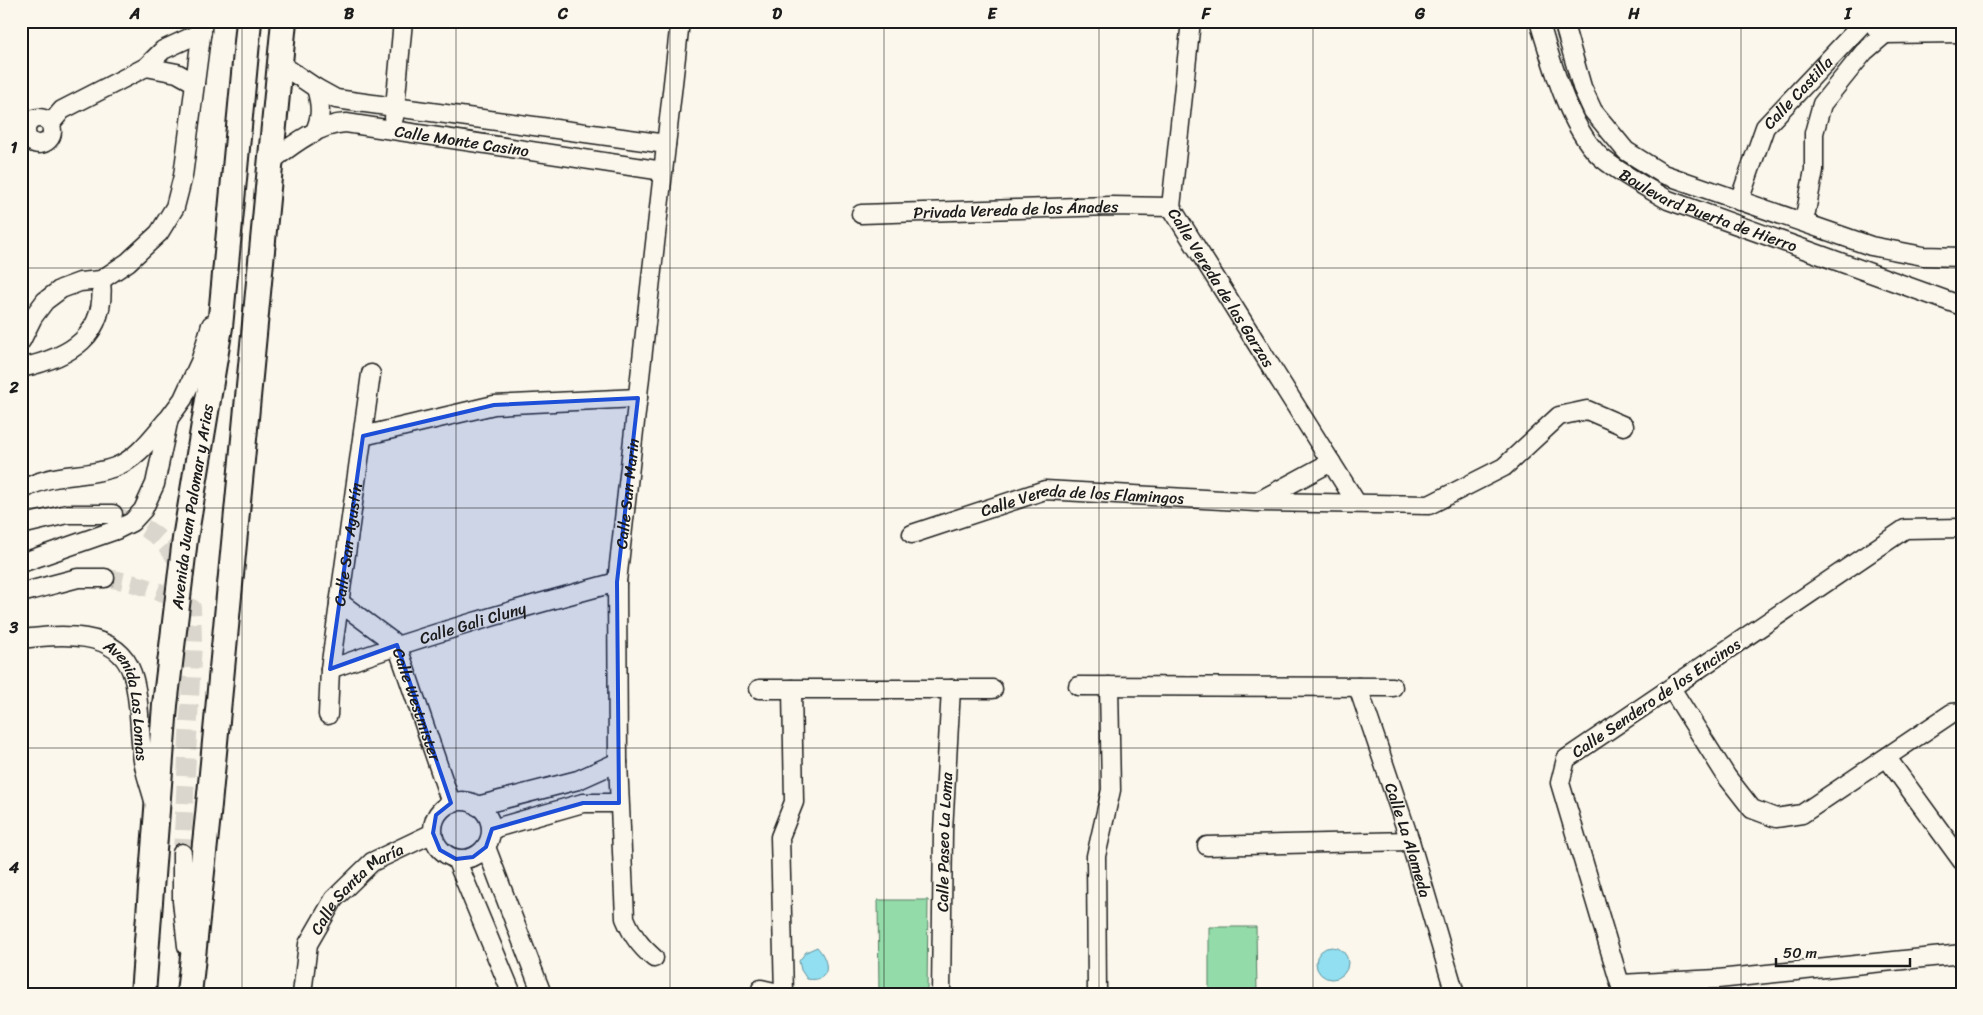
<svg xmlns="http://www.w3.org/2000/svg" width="1983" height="1015" font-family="Sriracha,sans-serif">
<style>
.green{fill:#93dba9;stroke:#587c62}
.water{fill:#91dff1;stroke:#62919c}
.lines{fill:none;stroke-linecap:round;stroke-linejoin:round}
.street-tunnel{stroke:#dad6cd;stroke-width:18;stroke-dasharray:18 9;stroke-linecap:butt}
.street-casing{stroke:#1c1c1c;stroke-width:21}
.secondary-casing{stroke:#1c1c1c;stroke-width:28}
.street{stroke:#fbf7ec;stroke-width:18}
.secondary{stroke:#fbf7ec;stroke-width:24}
.marked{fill:#1d4ed8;fill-opacity:0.2;stroke:#1d4ed8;stroke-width:4;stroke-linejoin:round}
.grid{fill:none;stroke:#1c1c1c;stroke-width:1;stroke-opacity:0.55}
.labels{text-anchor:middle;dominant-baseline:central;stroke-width:5;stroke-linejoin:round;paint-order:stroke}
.street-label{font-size:16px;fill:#1c1c1c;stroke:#fbf7ec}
.neatline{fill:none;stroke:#1c1c1c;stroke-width:2}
.grid-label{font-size:16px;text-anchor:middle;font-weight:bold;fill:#1c1c1c}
</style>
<rect width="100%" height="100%" fill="#fbf7ec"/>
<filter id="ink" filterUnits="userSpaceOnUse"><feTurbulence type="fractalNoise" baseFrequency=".02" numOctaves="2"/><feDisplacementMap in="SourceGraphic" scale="10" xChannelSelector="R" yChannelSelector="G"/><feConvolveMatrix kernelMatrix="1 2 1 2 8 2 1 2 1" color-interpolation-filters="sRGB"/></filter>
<g filter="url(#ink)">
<g class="green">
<polygon points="878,900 928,900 927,994 879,994"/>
<polygon points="1209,927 1256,927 1257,994 1209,994"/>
</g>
<g class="water">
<circle cx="1332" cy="963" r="16"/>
<path d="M817,947c13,14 15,36 -10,32l-6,-9 -2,-9 7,-9z"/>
</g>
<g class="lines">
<g class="street-tunnel">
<path d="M120,517c29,10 53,27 62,57"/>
<path d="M105,578c32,4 59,14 87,30l1,33 -11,212"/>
</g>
<g class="street-casing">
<g id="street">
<path id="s1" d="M1191,21l-20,186 185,295"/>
<path id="s2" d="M1539,21c13,41 30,109 64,138 20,16 43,28 65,41l294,106"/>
<polyline points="1563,21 1582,87 1593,111 1626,151 1663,174 1871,246 1923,256 1962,257"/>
<polyline points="1876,28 1885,34 1962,33"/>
<polyline points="279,63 316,88 336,99 666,144"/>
<polyline points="146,67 177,73 195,83"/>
<circle cx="39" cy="131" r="13"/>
<polyline points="394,118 403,21"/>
<polyline points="51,123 62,110 146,67 163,50 202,32"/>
<path d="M314,133c8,-16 7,-28 2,-45"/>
<path id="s3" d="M270,162c21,-16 48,-38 76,-39l317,48"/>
<path id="s4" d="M1739,201l26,-74 100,-106"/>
<path id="s5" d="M861,214l249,-8 61,1"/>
<polyline points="1804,222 1814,170 1814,133 1822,104 1864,52 1885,34"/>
<polyline points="21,341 33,317 45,301 61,289 80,282 101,280 128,262 159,233 175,207 183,176 203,21"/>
<path d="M21,368c50,-11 86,-32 80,-88"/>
<polyline points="363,436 494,405 638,398"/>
<path d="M21,491c30,-20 62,-12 94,-24 22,-8 37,-30 52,-47"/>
<polyline points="1260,502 1429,505 1504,467 1559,416 1587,410 1624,426"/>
<polyline points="21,525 67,514 113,514"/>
<polyline points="1962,528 1905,529 1566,759 1560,783 1620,984 1718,979 1962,954"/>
<path id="s6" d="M912,534l133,-44 212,12 74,-40"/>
<polyline points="21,563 116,530 132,522 143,510 155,484 169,418 183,399 200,362 211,325"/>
<polyline points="21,593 78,578 105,578"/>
<path id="s7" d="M339,602l58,43 54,158"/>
<path id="s8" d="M21,639c37,-4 96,-11 111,34 8,23 7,55 10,80 1,16 8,32 12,48"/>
<path id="s9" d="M330,669c94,-34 190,-61 287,-87"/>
<polyline points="1078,686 1393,687"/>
<path id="s10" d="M1358,687l52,154 45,153"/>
<polyline points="1671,688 1727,777 1752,809 1776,818 1802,814 1952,713 1962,712"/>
<polyline points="759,689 993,689"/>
<path id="s11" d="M328,715l2,-46 41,-295"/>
<polyline points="1887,758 1962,861"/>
<circle cx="462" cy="830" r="29"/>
<polyline points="477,806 578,780 618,762"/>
<polyline points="492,829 583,803 619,803"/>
<polyline points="1207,846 1410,841"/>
<polyline points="486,847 542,994"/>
<polyline points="182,853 182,901 187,946"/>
<polyline points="456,859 512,994"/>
<path id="s12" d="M654,958c-14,-12 -22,-23 -29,-40l-7,-156 -1,-180 63,-561"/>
<polyline points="761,989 783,994"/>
<path id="s13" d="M302,994l6,-50 26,-45 38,-37 61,-29"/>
<polyline points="784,994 780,837 794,802 792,689"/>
<path id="s14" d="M941,994l2,-163 8,-142"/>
<polyline points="1097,994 1096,856 1111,790 1109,686"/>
</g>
</g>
<g class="secondary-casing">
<g id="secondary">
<path id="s15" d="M143,994l22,-289 20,-166 35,-212 29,-306"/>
<polyline points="189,994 208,815 284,21"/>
</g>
</g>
<use href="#street" class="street"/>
<use href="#secondary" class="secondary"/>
</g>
</g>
<path class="marked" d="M638,398l-21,184 2,221h-36l-91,26 -6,18 -13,10 -17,2 -16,-9 -7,-17 3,-18 15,-12 -54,-158 -67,24 33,-233 131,-31z"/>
<path class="grid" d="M242,21v973M456,21v973M670,21v973M884,21v973M1099,21v973M1313,21v973M1527,21v973M1741,21v973M21,268h1941M21,508h1941M21,748h1941"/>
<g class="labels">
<g class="street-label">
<text stroke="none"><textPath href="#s4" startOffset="126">Calle Castilla</textPath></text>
<text stroke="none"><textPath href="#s3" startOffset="204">Calle Monte Casino</textPath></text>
<text stroke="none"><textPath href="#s2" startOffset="272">Boulevard Puerta de Hierro</textPath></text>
<text stroke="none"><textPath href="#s5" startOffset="155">Privada Vereda de los Ánades</textPath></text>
<text stroke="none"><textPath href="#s1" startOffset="282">Calle Vereda de las Garzas</textPath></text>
<text stroke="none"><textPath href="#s12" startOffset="475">Calle San Marin</textPath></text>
<text stroke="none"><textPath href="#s6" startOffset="176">Calle Vereda de los Flamingos</textPath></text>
<text stroke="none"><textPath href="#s15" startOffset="490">Avenida Juan Palomar y Arias</textPath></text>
<text stroke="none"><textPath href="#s11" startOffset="172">Calle San Agustín</textPath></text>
<text stroke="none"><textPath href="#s9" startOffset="150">Calle Gali Cluny</textPath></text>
<text transform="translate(1656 698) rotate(-34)">Calle Sendero de los Encinos</text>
<text stroke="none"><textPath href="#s8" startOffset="150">Avenida Las Lomas</textPath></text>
<text stroke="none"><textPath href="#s7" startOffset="135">Calle Westmister</textPath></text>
<text stroke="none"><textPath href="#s10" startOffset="161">Calle La Alameda</textPath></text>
<text stroke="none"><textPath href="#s14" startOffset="152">Calle Paseo La Loma</textPath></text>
<text stroke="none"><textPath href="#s13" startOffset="126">Calle Santa María</textPath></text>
</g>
</g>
<rect width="1983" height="1015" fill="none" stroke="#fbf7ec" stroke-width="55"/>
<path d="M1776 958v8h134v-8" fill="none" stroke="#1c1c1c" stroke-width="2.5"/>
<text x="1783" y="958" font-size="15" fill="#1c1c1c" stroke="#fbf7ec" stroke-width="4" paint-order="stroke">50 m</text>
<rect x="28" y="28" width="1928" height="960" class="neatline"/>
<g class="grid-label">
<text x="135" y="19">A</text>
<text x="349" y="19">B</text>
<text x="563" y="19">C</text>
<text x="777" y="19">D</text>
<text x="992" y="19">E</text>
<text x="1206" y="19">F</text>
<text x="1420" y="19">G</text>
<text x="1634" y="19">H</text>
<text x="1848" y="19">I</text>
<text x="14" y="153">1</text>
<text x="14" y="393">2</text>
<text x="14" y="633">3</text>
<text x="14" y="873">4</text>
</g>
</svg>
